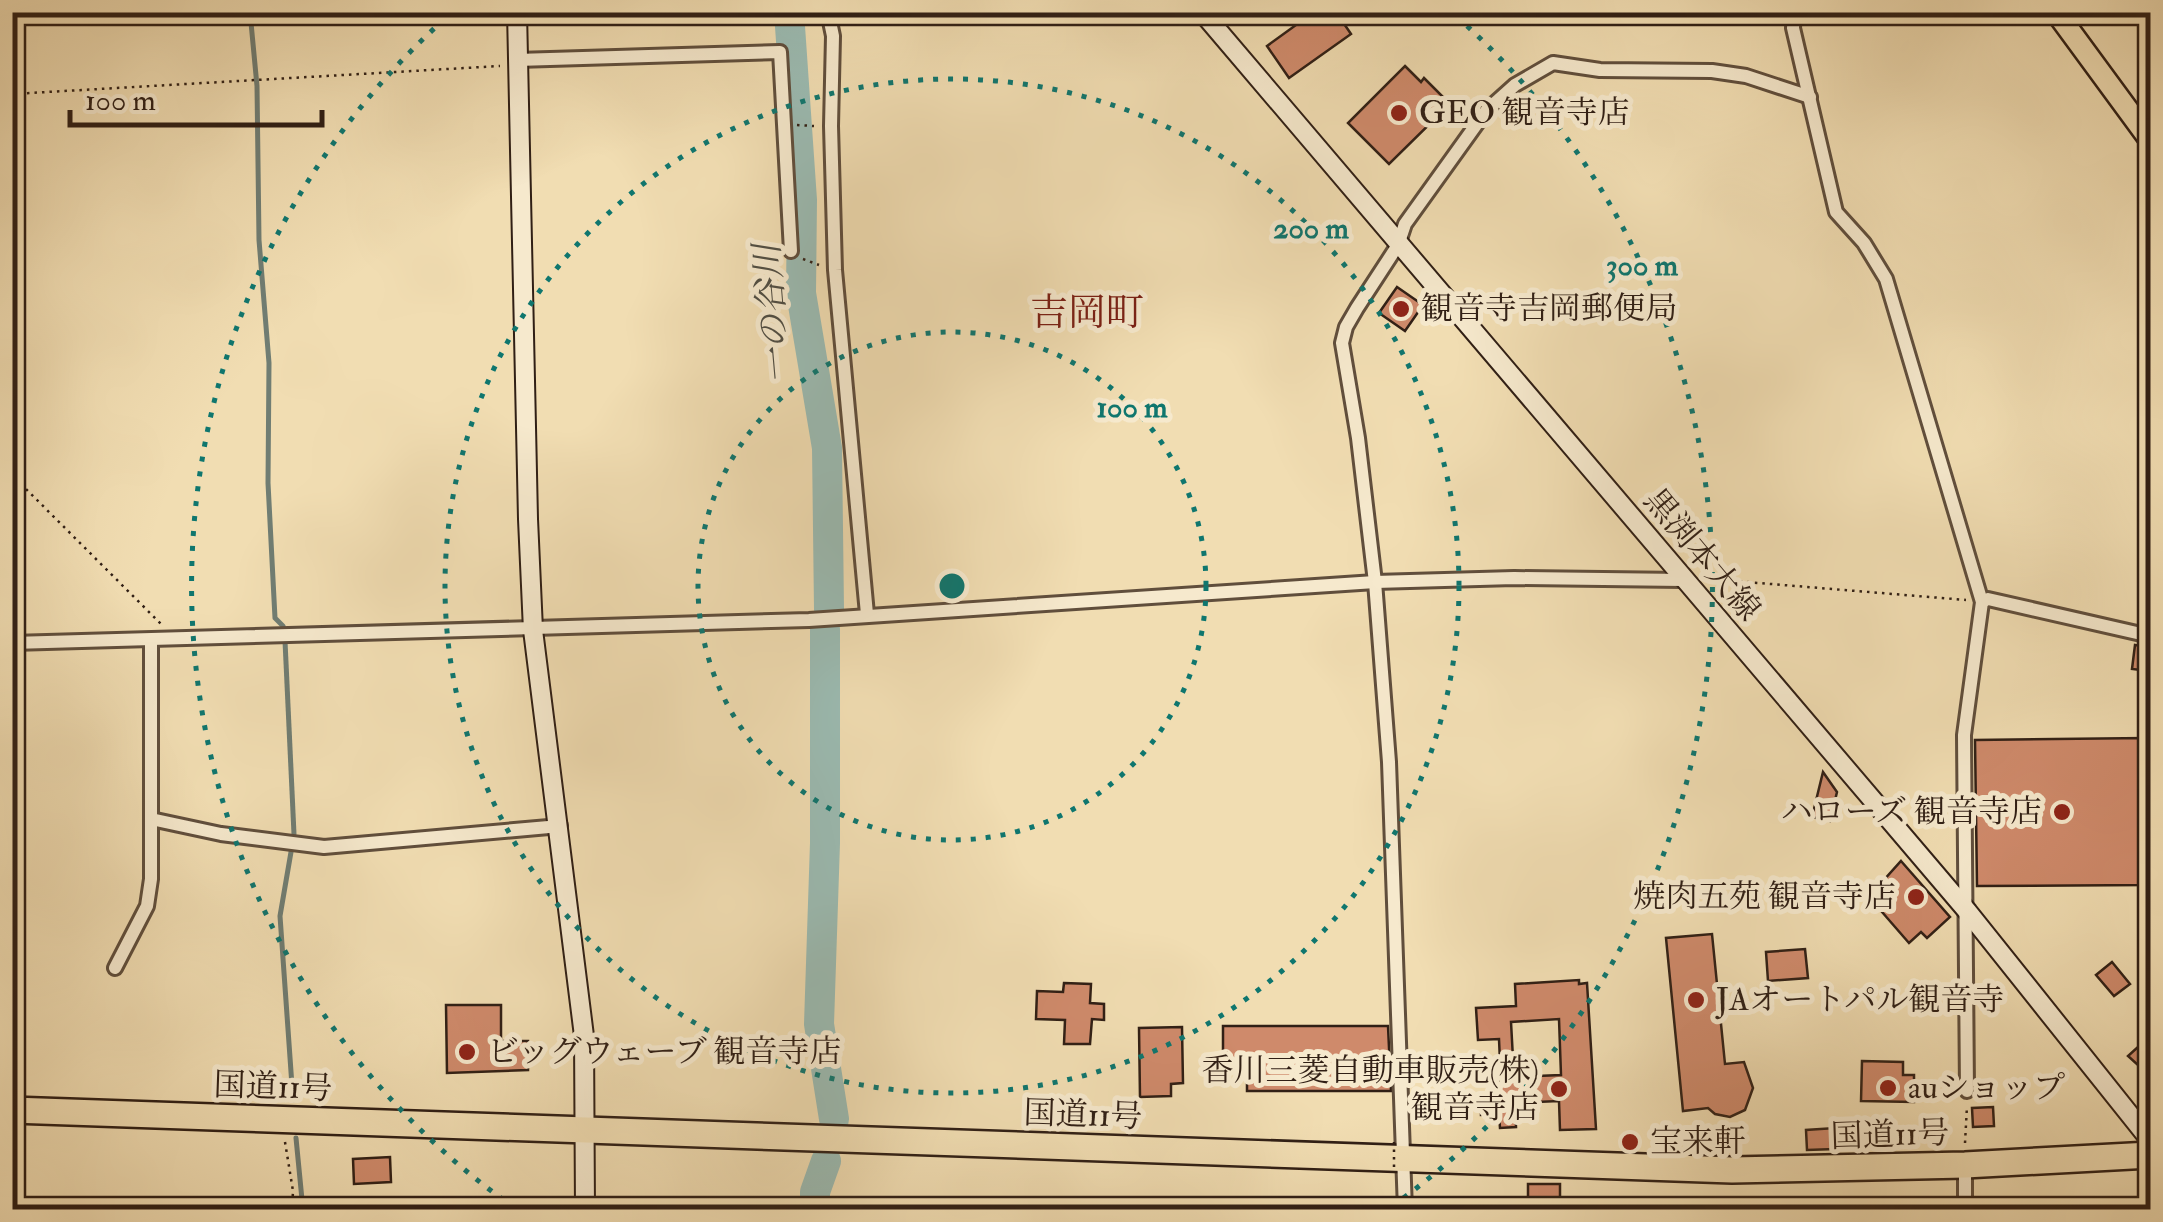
<svg xmlns="http://www.w3.org/2000/svg" width="2163" height="1222" font-family="'IM FELL Double Pica','Noto Serif JP',serif">
<style>
.lines{fill:none;stroke-linecap:round;stroke-linejoin:round}
.stream{stroke:#707d73;stroke-width:5}
.river{stroke:#9bbbb2;stroke-width:30}
.building{fill:#cf8a6b;stroke:#301f15;stroke-width:2.5;fill-rule:evenodd}
.street-casing{stroke:#604e3c;stroke-width:18}
.secondary-casing{stroke:#301f15;stroke-width:22}
.primary-casing{stroke:#301f15;stroke-width:25}
.highway-casing{stroke:#301f15;stroke-width:30}
.path{stroke:#301f15;stroke-width:2.5;stroke-dasharray:2.5 5;stroke-linecap:butt}
.street{stroke:#f6e9cd;stroke-width:12}
.secondary{stroke:#f6e9cd;stroke-width:18}
.primary{stroke:#f1ddb2;stroke-width:20}
.highway{stroke:#f1ddb2;stroke-width:25}
.path-bridge{stroke:#301f15;stroke-width:2.5;stroke-dasharray:2.5 5;stroke-linecap:butt}
.ring{fill:none;stroke:#0f766e;stroke-width:5;stroke-dasharray:5 10}
.poi-dot{fill:#8f2418;stroke:#f6e9cd;stroke-width:4}
.labels{text-anchor:middle;dominant-baseline:central;stroke-width:10;stroke-linejoin:round;paint-order:stroke}
.poi-label{font-size:32px;fill:#301f15;stroke:#f6e9cd;text-anchor:start}
.street-label{font-size:32px;fill:#301f15;stroke:#f6e9cd}
.water-label{font-size:35px;font-style:italic;fill:#504e44;stroke:#f6e9cd}
.quarter-label{font-size:38px;fill:#7a1f14;stroke:#f6e9cd}
.centre{fill:#0f766e;stroke:#f6e9cd;stroke-width:5}
.ring-label{font-size:30px;text-anchor:middle;font-weight:bold;fill:#0f766e;stroke:#f6e9cd;stroke-width:10;stroke-linejoin:round;paint-order:stroke}
</style>
<rect width="100%" height="100%" fill="#f1ddb2"/>
<filter id="stains"><feTurbulence type="fractalNoise" baseFrequency=".002" numOctaves="4"/><feColorMatrix values="0 0 0 0 .2 0 0 0 0 .09 0 0 0 0 .02 0 0 0 .5 -.17"/></filter>
<radialGradient id="worn" r=".72"><stop offset=".6" stop-color="#630" stop-opacity="0"/><stop offset="1" stop-color="#630" stop-opacity=".3"/></radialGradient>
<g class="lines">
<g class="stream">
<polyline points="250,12 257,86 259,240 269,363 268,483 275,618 283,626"/>
<polyline points="285,641 294,834"/>
<polyline points="291,852 280,916 293,1100"/>
<polyline points="296,1138 303,1210"/>
</g>
<g class="river">
<polyline points="789,12 802,200 801,293 827,448 829,609"/>
<polyline points="825,629 825,843 819,1024 834,1119"/>
<polyline points="815,1210 815,1192 826,1161"/>
</g>
</g>
<g class="building">
<polygon points="1314,12 1336,12 1351,34 1289,78 1267,46"/>
<polygon points="1405,66 1421,82 1424,78 1450,104 1389,164 1348,123"/>
<polygon points="1397,287 1423,305 1405,331 1379,313"/>
<polygon points="2135,645 2150,647 2150,671 2132,669"/>
<polygon points="2146,738 2148,885 1977,886 1975,740"/>
<polygon points="1823,772 1837,792 1830,821 1812,817"/>
<polygon points="1901,861 1950,917 1927,938 1921,932 1909,943 1882,912 1888,907 1874,891"/>
<polygon points="1712,934 1725,1064 1744,1062 1753,1088 1745,1110 1730,1117 1715,1114 1708,1108 1683,1111 1666,938"/>
<polygon points="1805,949 1808,978 1768,981 1766,952"/>
<polygon points="2112,962 2130,984 2114,996 2096,975"/>
<path d="M1579,980v4l8,-1 9,146 -36,1 -1,-29 -44,2 1,24 -16,1 -1,-14 -18,1v-13l15,-1 -1,-15 6,-1 -2,-46 -21,1 -2,-32 40,-2 -1,-22zM1559,1019l2,56 -47,2 -3,-55z"/>
<polygon points="1064,983 1091,984 1090,1003 1104,1004 1104,1020 1092,1019 1090,1044 1064,1044 1065,1020 1036,1019 1037,991 1063,992"/>
<polygon points="446,1005 501,1005 501,1041 528,1041 528,1070 447,1073"/>
<polygon points="1223,1026 1388,1026 1391,1091 1247,1091 1247,1063 1227,1063 1227,1053 1223,1053"/>
<polygon points="1182,1027 1183,1083 1171,1084 1171,1096 1140,1097 1139,1028"/>
<polygon points="2150,1036 2150,1076 2128,1056"/>
<polygon points="1862,1061 1903,1062 1903,1075 1914,1075 1914,1102 1861,1101"/>
<polygon points="1993,1107 1994,1126 1973,1127 1972,1108"/>
<polygon points="1835,1128 1835,1149 1807,1150 1806,1130"/>
<polygon points="390,1157 391,1182 354,1184 353,1159"/>
<rect x="1528" y="1184" width="32" height="26"/>
</g>
<g class="lines">
<g class="street-casing">
<g id="street">
<polyline points="828,12 833,36 831,126 835,270 867,614"/>
<polyline points="1794,12 1793,28 1836,212 1864,243 1886,279 1982,602 1964,735 1967,1091"/>
<polyline points="517,60 780,52 791,251"/>
<polyline points="1982,602 1988,599 2150,636"/>
<polyline points="12,643 809,620 1375,582 1514,578 1683,580"/>
<polyline points="151,819 221,834 324,847 560,826"/>
<polyline points="115,968 147,906 151,879 151,640"/>
<polyline points="1965,1165 1965,1210"/>
<polyline points="1405,1210 1389,762 1375,582 1358,438 1342,343 1346,327 1357,308 1398,245 1405,224 1486,111 1515,85 1553,63 1600,70 1712,71 1746,76 1810,97"/>
</g>
</g>
<g class="secondary-casing">
<g id="secondary">
<polyline points="517,12 528,519 533,630 584,1036 585,1210"/>
<polyline points="1202,12 1968,912 2150,1140"/>
</g>
</g>
<g class="primary-casing">
<polyline id="primary" points="2056,12 2150,140"/>
</g>
<g class="highway-casing">
<polyline id="highway" points="12,1110 1732,1170 1965,1165 2150,1155"/>
</g>
<g class="path">
<polyline points="12,94 500,66"/>
<polyline points="797,125 814,126"/>
<polyline points="803,259 819,265"/>
<polyline points="12,463 21,484 163,626"/>
<polyline points="1710,579 1966,600"/>
<polyline points="285,1142 293,1191 292,1210"/>
<polyline points="1965,1143 1967,1106"/>
</g>
<use href="#street" class="street"/>
<use href="#secondary" class="secondary"/>
<use href="#primary" class="primary"/>
<use href="#highway" class="highway"/>
<polyline class="path-bridge" points="1394,1142 1394,1173"/>
</g>
<g class="ring">
<circle cx="952" cy="586" r="254"/>
<circle cx="952" cy="586" r="507"/>
<path d="M516 1209A761 761 0 0 1 448 16M1456 16A761 761 0 0 1 1388 1209"/>
</g>
<g class="poi-dot">
<circle cx="1399" cy="113" r="10"/>
<circle cx="1401" cy="309" r="10"/>
<circle cx="2062" cy="812" r="10"/>
<circle cx="1916" cy="897" r="10"/>
<circle cx="1696" cy="1000" r="10"/>
<circle cx="467" cy="1052" r="10"/>
<circle cx="1888" cy="1088" r="10"/>
<circle cx="1559" cy="1089" r="10"/>
<circle cx="1630" cy="1142" r="10"/>
</g>
<g class="labels">
<g class="poi-label">
<text x="1419" y="113">GEO 観音寺店</text>
<text x="1421" y="309">観音寺吉岡郵便局</text>
<text x="2042" y="812" text-anchor="end">ハローズ 観音寺店</text>
<text x="1896" y="897" text-anchor="end">焼肉五苑 観音寺店</text>
<text x="1716" y="1000">JAオートパル観音寺</text>
<text x="487" y="1052">ビッグウェーブ 観音寺店</text>
<text x="1539" y="1071" text-anchor="end">香川三菱自動車販売(株)<tspan x="1539" dy="37">観音寺店</tspan></text>
<text x="1908" y="1088">auショップ</text>
<text x="1650" y="1142">宝来軒</text>
</g>
<g class="street-label">
<text transform="translate(1702 555) rotate(50)">黒渕本大線</text>
<text transform="translate(273 1087) rotate(2)">国道11号</text>
<text transform="translate(1083 1115) rotate(2)">国道11号</text>
<text transform="translate(1890 1135) rotate(-2)">国道11号</text>
</g>
<g class="water-label">
<text transform="translate(773 314) rotate(-95)">一の谷川</text>
</g>
<g class="quarter-label">
<text x="1087" y="313">吉岡町</text>
</g>
</g>
<circle cx="952" cy="586" r="15" class="centre"/>
<g class="ring-label">
<text x="1311" y="238">200 m</text>
<text x="1642" y="275">300 m</text>
<text x="1132" y="417">100 m</text>
</g>
<rect width="2163" height="1222" fill="none" stroke="#f1ddb2" stroke-width="50"/>
<rect x="15" y="15" width="2133" height="1192" fill="none" stroke="#301f15" stroke-width="5"/>
<rect x="25" y="25" width="2113" height="1172" fill="none" stroke="#301f15" stroke-width="2.5"/>
<path d="M70 110v15h252v-15" fill="none" stroke="#301f15" stroke-width="5"/>
<text x="85" y="110" font-size="30" fill="#301f15" stroke="#f6e9cd" stroke-width="8" paint-order="stroke">100 m</text>
<rect width="100%" height="100%" filter="url(#stains)"/>
<rect width="100%" height="100%" fill="url(#worn)"/>
</svg>
